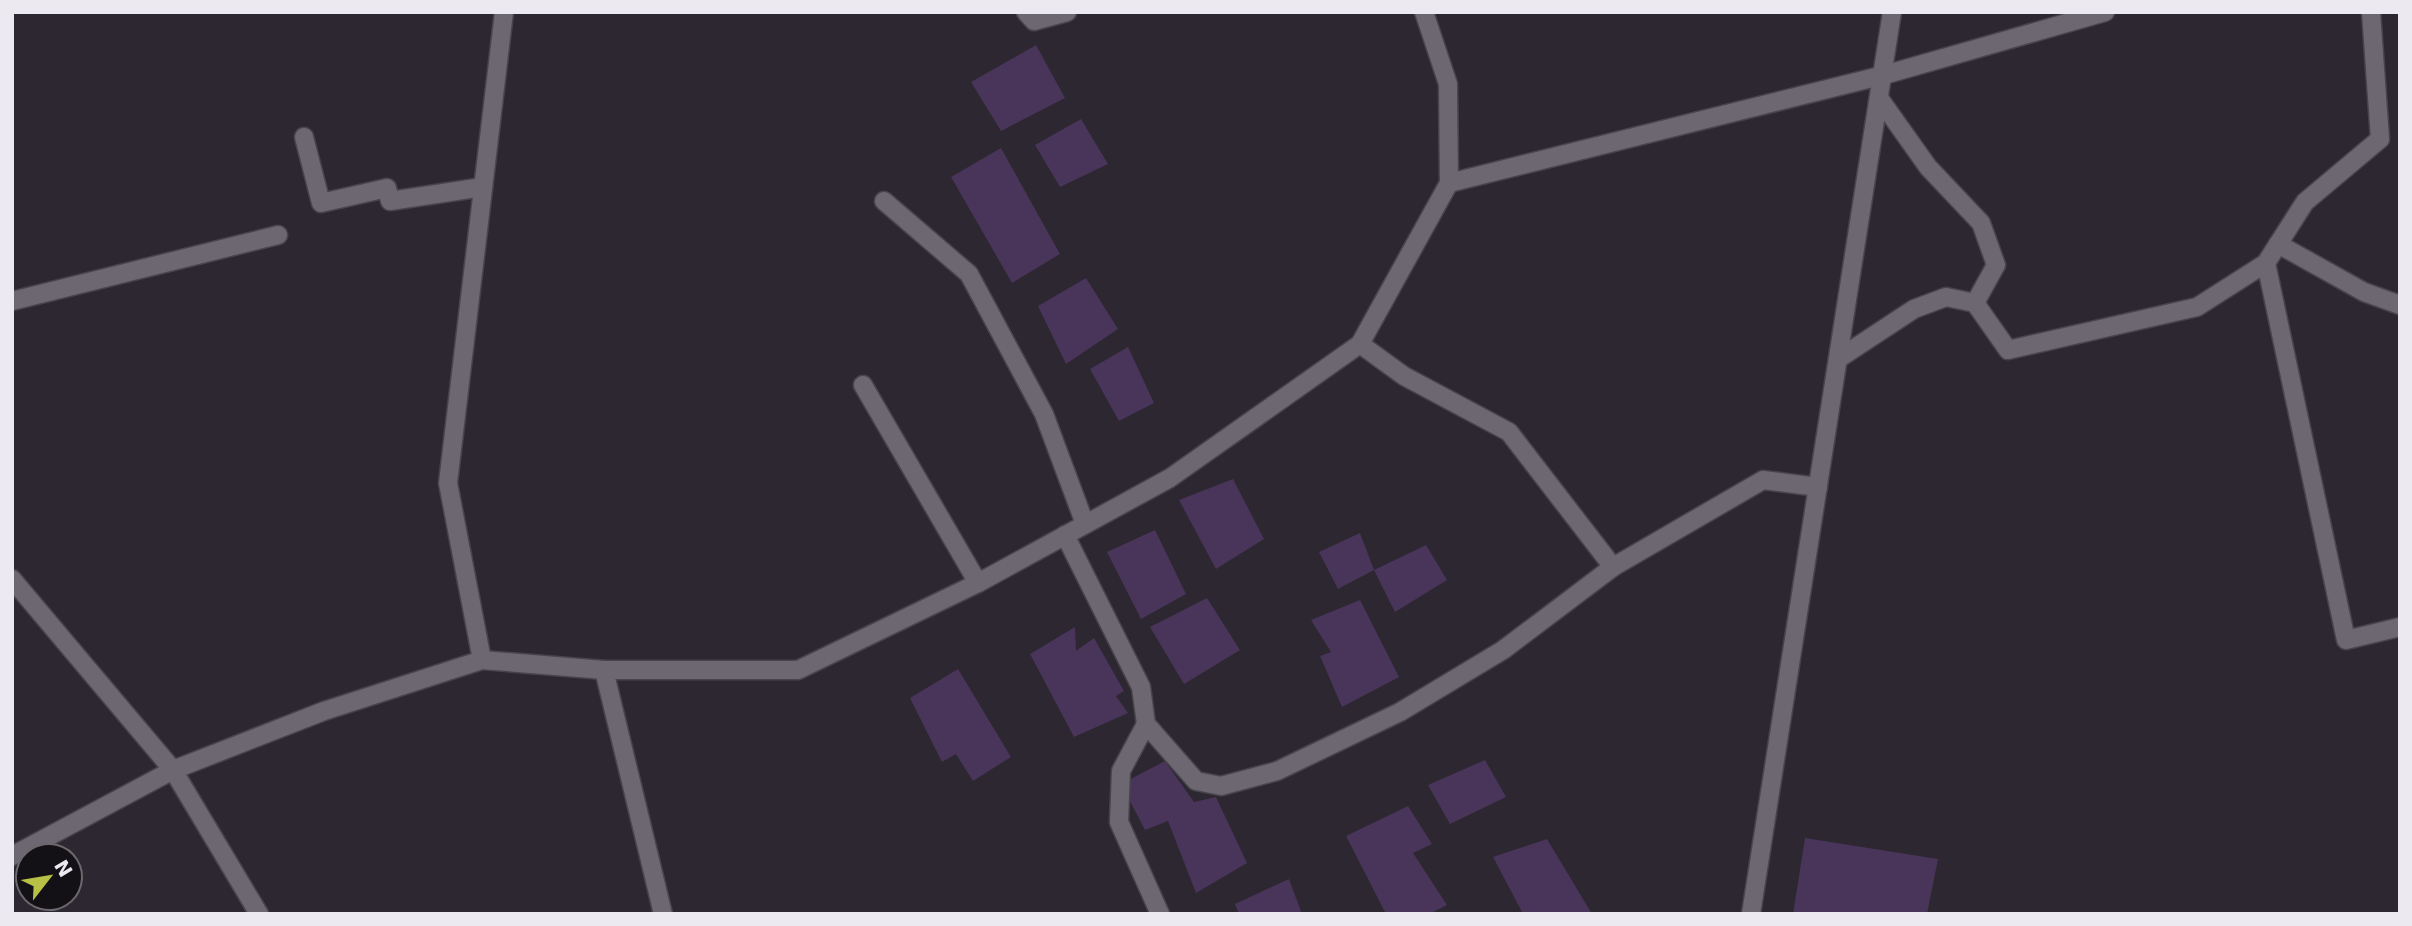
<svg xmlns="http://www.w3.org/2000/svg" width="2412" height="926" font-family="'DejaVu Sans',sans-serif">
<style>
.building{fill:#49345a}
.lines{fill:none;stroke-linecap:round;stroke-linejoin:round}
.minor-casing{stroke:#48444c;stroke-width:21}
.minor{stroke:#6c6771;stroke-width:18}
</style>
<rect width="100%" height="100%" fill="#2c2730"/>
<g class="building">
<polygon points="1036,45 1065,98 1001,131 971,82"/>
<polygon points="1081,119 1108,164 1060,187 1035,145"/>
<polygon points="1001,148 1060,254 1012,283 951,177"/>
<polygon points="1086,278 1118,329 1066,364 1038,306"/>
<polygon points="1128,347 1154,403 1119,421 1090,369"/>
<polygon points="1233,479 1264,539 1216,569 1179,500"/>
<polygon points="1155,530 1186,594 1141,619 1107,552"/>
<polygon points="1360,533 1374,570 1338,589 1319,552"/>
<polygon points="1426,545 1447,580 1395,612 1374,570"/>
<polygon points="1207,598 1240,650 1184,684 1150,627"/>
<polygon points="1360,600 1399,677 1342,707 1320,656 1331,652 1311,620"/>
<polygon points="1075,627 1076,651 1094,638 1124,691 1116,696 1128,713 1074,737 1030,654"/>
<polygon points="958,669 1011,757 973,781 956,754 942,762 910,698"/>
<polygon points="1485,760 1506,797 1450,824 1428,785"/>
<polygon points="1165,761 1194,802 1216,797 1247,863 1196,893 1168,821 1145,830 1121,784"/>
<polygon points="1408,806 1432,844 1413,853 1447,905 1429,914 1386,914 1346,836"/>
<polygon points="1805,838 1938,859 1927,914 1793,914"/>
<polygon points="1547,839 1592,914 1523,914 1493,857"/>
<polygon points="1289,879 1302,914 1239,914 1235,904"/>
</g>
<g class="lines">
<g class="minor-casing">
<g id="minor">
<polyline points="1026,12 1034,21 1067,12"/>
<polyline points="1879,98 1928,167 1981,223 1996,265 1975,303 2008,350 2197,307 2266,263 2305,202 2380,139 2371,12"/>
<polyline points="304,137 321,203 387,188 390,201 483,187"/>
<polyline points="1449,183 1884,75 2105,12"/>
<polyline points="884,201 969,274 1044,414 1085,524"/>
<polyline points="2278,244 2364,292 2400,305"/>
<polyline points="2266,263 2346,640 2400,627"/>
<polyline points="12,301 278,235"/>
<polyline points="1360,344 1404,376 1509,432 1613,567"/>
<polyline points="1838,359 1914,309 1946,297 1975,303"/>
<polyline points="863,385 978,583"/>
<polyline points="1065,535 1141,687 1146,724 1196,781 1221,786 1277,771 1400,712 1503,650 1613,567 1763,480 1818,487"/>
<polyline points="12,579 173,770 259,914"/>
<polyline points="482,660 448,483 504,12"/>
<polyline points="604,670 663,914"/>
<polyline points="1146,724 1121,771 1119,822 1160,914"/>
<polyline points="12,856 173,770 324,711 482,660 604,670 798,670 978,583 1170,478 1360,344 1449,183 1448,84 1424,12"/>
<polyline points="1751,914 1892,12"/>
</g>
</g>
<use href="#minor" class="minor"/>
</g>
<rect width="2412" height="926" fill="none" stroke="#ede9f0" stroke-width="28"/>
<g transform="translate(49 877) rotate(59)"><circle r="33" fill="#131115" stroke="#6a676d" stroke-width="2"/>
<path d="M0-5L12 26L0 18L-12 26Z" fill="#b9c046"/>
<text y="-10" font-size="19" font-weight="bold" text-anchor="middle" fill="#ede9f0">N</text>
</g>
</svg>
